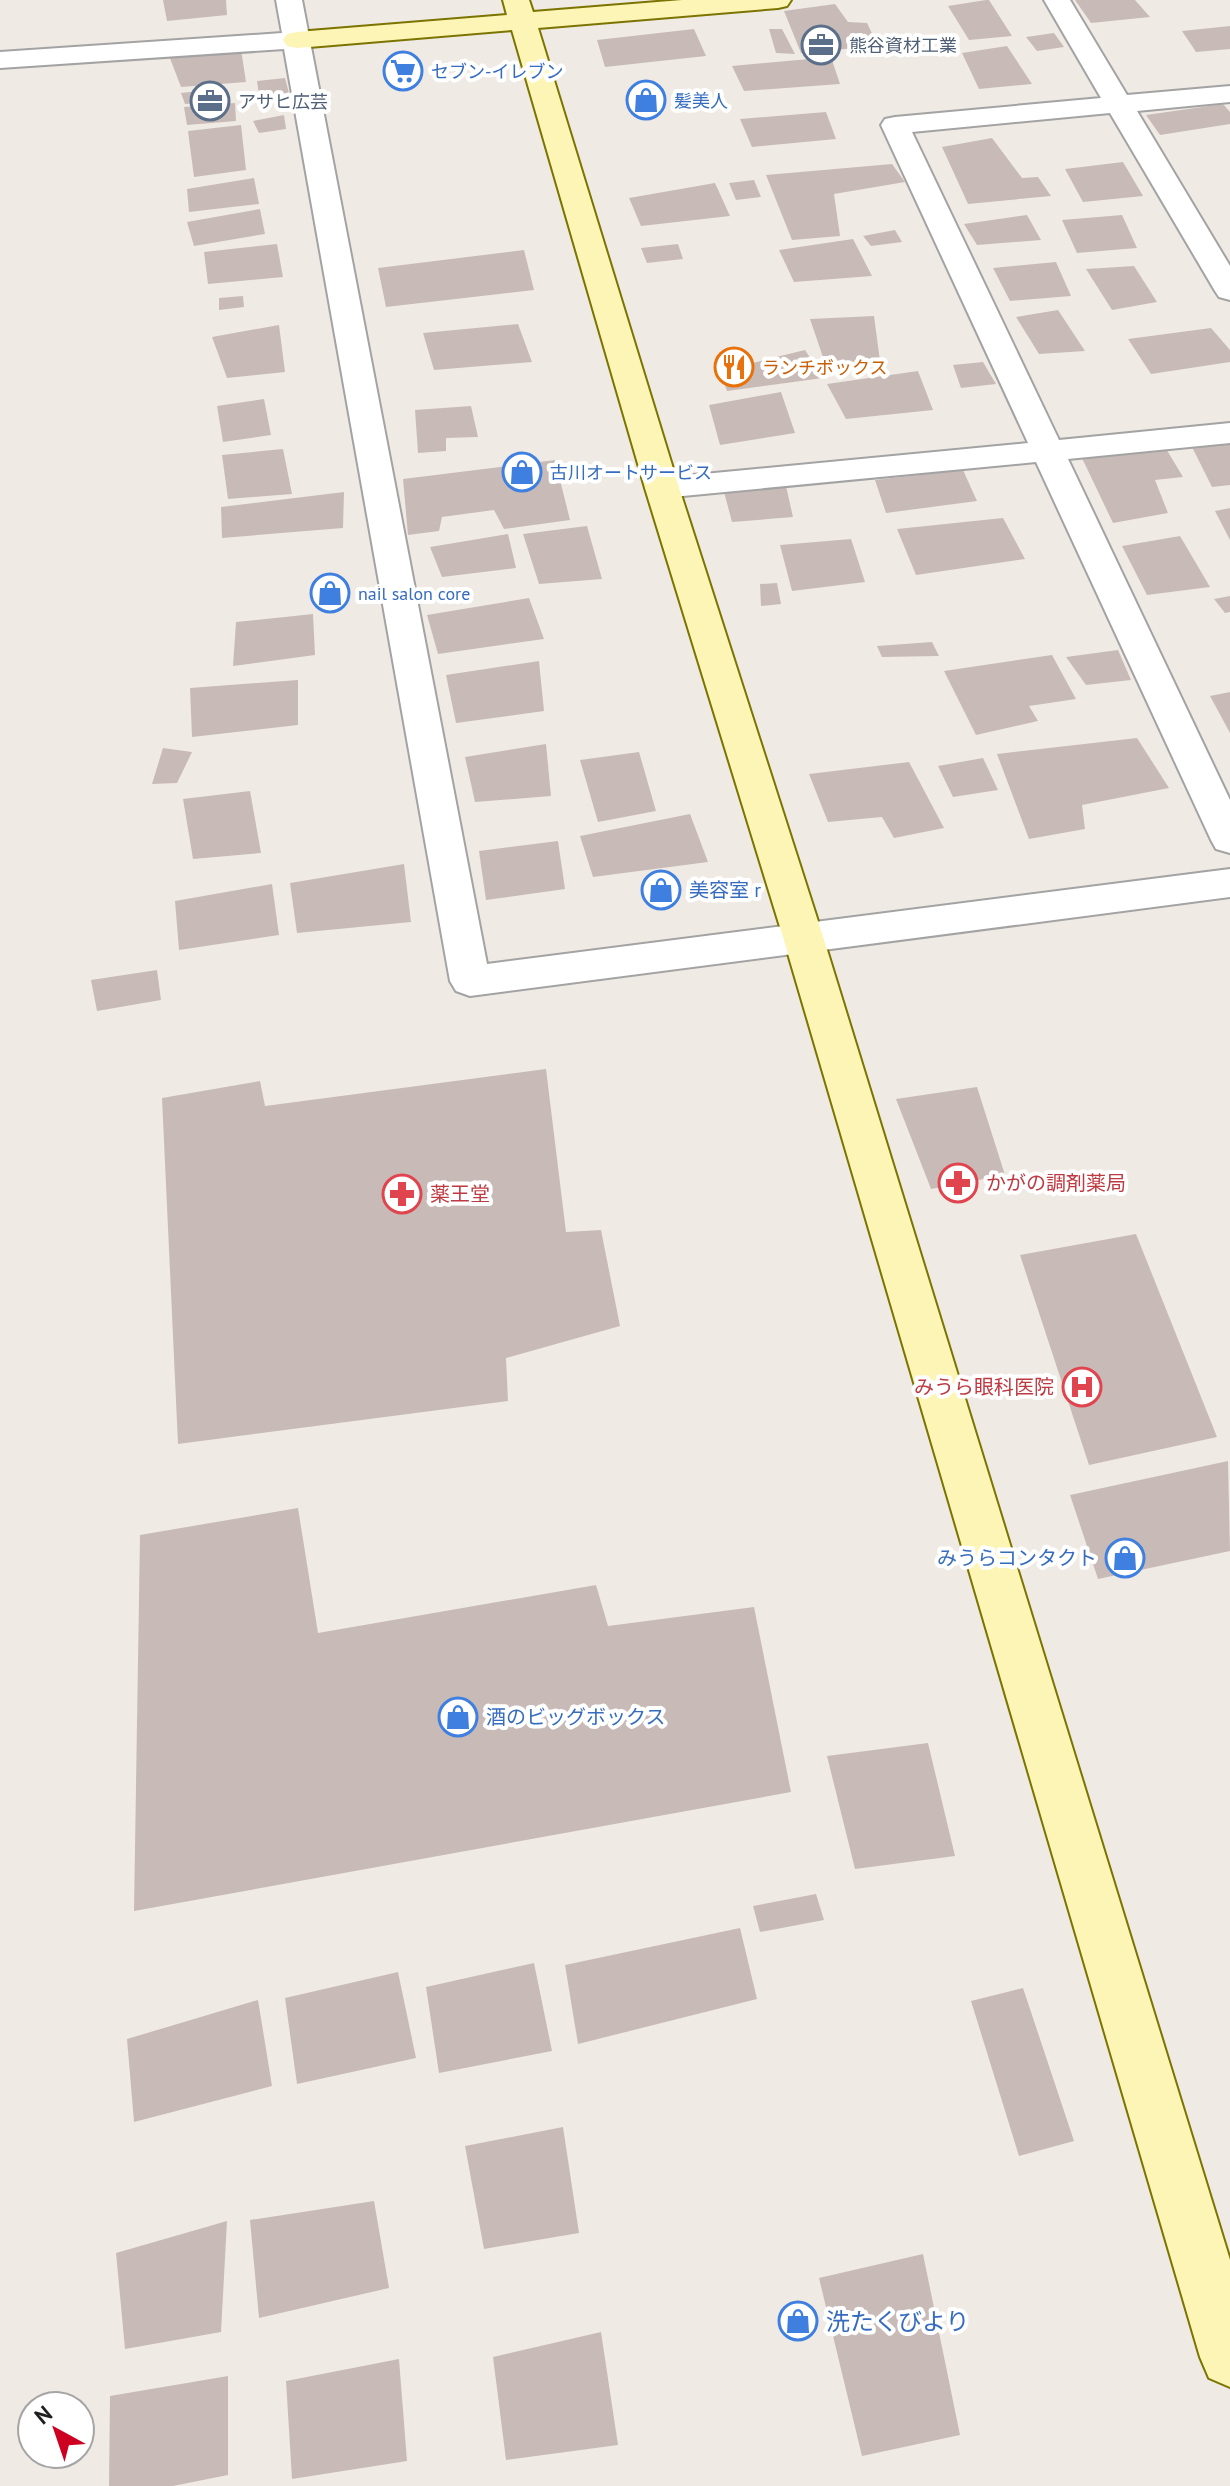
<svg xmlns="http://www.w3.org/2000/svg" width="1230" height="2486" font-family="'PT Sans','Noto Sans JP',sans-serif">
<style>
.building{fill:#c8bbb7}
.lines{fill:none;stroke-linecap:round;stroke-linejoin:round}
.street-casing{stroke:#a3a3a3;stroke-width:4}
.secondary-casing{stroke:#7b7400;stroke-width:4}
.street{fill:#fff;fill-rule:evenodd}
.secondary{fill:#fdf5b5;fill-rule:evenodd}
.labels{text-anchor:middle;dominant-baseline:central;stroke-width:8;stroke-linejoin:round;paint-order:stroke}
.far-service-label{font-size:18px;fill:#4e5e75;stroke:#fff;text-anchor:start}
.far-shop-label{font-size:18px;fill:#366cbe;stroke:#fff;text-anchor:start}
.far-food-label{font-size:18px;fill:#c56008;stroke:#fff;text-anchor:start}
.shop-label{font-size:20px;fill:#366cbe;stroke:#fff;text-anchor:start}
.health-label{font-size:20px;fill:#be3a42;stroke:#fff;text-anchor:start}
.near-shop-label{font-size:24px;fill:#366cbe;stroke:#fff;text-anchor:start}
</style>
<rect width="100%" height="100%" fill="#f0eae4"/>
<g class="building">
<polygon points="163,0 226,0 227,15 167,21"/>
<polygon points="986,0 989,0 1012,36 969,40 948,6"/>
<polygon points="1075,0 1135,0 1150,17 1091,23"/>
<polygon points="835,4 848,22 867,23 878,46 801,53 784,11"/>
<polygon points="1230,26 1230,49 1196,52 1182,31"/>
<polygon points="694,29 706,56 605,67 597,40"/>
<polygon points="769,29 782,29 795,54 776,53"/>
<polygon points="1054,33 1064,47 1037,51 1026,37"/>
<polygon points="1007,46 1032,84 979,89 962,53"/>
<polygon points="241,49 246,82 181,87 168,53"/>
<polygon points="831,57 840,84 744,91 732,66"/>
<polygon points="285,78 289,93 259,95 257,81"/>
<polygon points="208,90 213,102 185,104 181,93"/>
<polygon points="235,103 236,121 187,125 184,107"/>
<polygon points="1223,104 1230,112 1230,124 1160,135 1146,115"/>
<polygon points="826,112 836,139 752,147 740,119"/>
<polygon points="284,115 286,129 259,133 253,121"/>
<polygon points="241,125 246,170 194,177 188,131"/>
<polygon points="992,138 1022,178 1038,177 1051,196 968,204 942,147"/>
<polygon points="1123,162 1143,196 1083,202 1065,169"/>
<polygon points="892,164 905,182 834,194 840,236 792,240 766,175"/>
<polygon points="254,178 259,204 189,212 187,189"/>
<polygon points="754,180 761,197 736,200 729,183"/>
<polygon points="715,183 730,216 641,226 629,198"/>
<polygon points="260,209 265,234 194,246 187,222"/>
<polygon points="1027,215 1041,240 977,245 964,224"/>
<polygon points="1122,215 1137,248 1077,253 1062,220"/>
<polygon points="895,230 902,242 871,246 863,236"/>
<polygon points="853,239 872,276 794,282 779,250"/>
<polygon points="277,244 283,277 208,284 204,252"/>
<polygon points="678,244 683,259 647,263 641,248"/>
<polygon points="524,250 534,290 386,307 378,268"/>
<polygon points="1056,262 1071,296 1010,301 993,268"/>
<polygon points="1134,266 1157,302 1112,310 1086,269"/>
<polygon points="243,296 244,307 219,310 219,298"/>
<polygon points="1058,310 1085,351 1039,354 1016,317"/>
<polygon points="874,316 880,361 825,363 810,319"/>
<polygon points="518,324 532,362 434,370 423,333"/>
<polygon points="279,325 285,372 227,378 212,337"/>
<polygon points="1211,328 1230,350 1230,362 1151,374 1128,339"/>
<polygon points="805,350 823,378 727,391 720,371"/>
<polygon points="983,362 996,384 961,388 953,365"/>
<polygon points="918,371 933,410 846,419 827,384"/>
<polygon points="781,392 795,433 720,445 709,405"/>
<polygon points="264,399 271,435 223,442 217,406"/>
<polygon points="471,406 478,437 446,438 446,451 418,453 415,410"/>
<polygon points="1230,441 1230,485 1212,487 1190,443"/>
<polygon points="1165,447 1183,477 1155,480 1168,513 1113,523 1081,456"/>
<polygon points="283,449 292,494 228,499 222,455"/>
<polygon points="555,460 570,520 504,529 494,510 442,517 439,531 408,535 403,479"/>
<polygon points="963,470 977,501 886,513 875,480"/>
<polygon points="786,486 793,517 732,522 724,492"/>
<polygon points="344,492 343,528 222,538 221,507"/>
<polygon points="1230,508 1230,540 1215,511"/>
<polygon points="1003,518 1025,559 916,575 897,529"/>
<polygon points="587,526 602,579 539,584 523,534"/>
<polygon points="508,534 516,568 442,577 430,547"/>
<polygon points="1180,536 1210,587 1147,595 1122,546"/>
<polygon points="851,539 865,582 792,591 780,545"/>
<polygon points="777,583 781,604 761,606 760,584"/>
<polygon points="1230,596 1230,612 1225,613 1214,599"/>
<polygon points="529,598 544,639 438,654 427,615"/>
<polygon points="313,614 315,655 233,666 236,622"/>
<polygon points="932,642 939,656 882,657 877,646"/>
<polygon points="1118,650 1131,680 1086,685 1066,657"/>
<polygon points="1052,655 1076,699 1029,706 1038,721 976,735 944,671"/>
<polygon points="539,661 544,711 456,723 446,675"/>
<polygon points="298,680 298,725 192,737 190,688"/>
<polygon points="1230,692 1230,733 1210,696"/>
<polygon points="1137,738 1169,788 1082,805 1085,829 1029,839 997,754"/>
<polygon points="546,744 551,796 475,802 465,757"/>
<polygon points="163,748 192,752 177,783 152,784"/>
<polygon points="639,752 656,811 598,822 580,760"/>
<polygon points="983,758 998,790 953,797 938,766"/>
<polygon points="909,762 944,828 894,838 882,817 828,822 809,774"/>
<polygon points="250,791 261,853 193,859 183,799"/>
<polygon points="690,814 708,862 593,877 580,836"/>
<polygon points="558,841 565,889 486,900 479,851"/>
<polygon points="404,864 411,922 297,933 290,883"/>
<polygon points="272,884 279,935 179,950 175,901"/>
<polygon points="157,970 161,1000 97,1011 91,980"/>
<polygon points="546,1069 566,1232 601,1230 620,1326 506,1358 508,1401 178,1444 162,1098 260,1081 265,1106"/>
<polygon points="977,1087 1005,1175 931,1189 896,1099"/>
<polygon points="1136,1234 1217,1437 1089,1465 1020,1255"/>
<polygon points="1228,1461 1230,1551 1098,1579 1070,1495"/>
<polygon points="298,1508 318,1633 596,1585 608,1626 754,1607 791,1792 134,1911 140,1535"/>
<polygon points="928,1743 955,1856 855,1869 827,1756"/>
<polygon points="816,1894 824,1920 760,1932 753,1906"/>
<polygon points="740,1928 757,1999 578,2044 565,1965"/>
<polygon points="534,1963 552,2051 439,2073 426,1987"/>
<polygon points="398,1972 416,2058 297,2084 285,1998"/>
<polygon points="1023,1988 1074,2141 1019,2156 971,2001"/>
<polygon points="258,2000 272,2086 134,2122 127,2039"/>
<polygon points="563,2127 579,2233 484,2249 465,2146"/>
<polygon points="374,2201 389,2288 259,2318 250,2220"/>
<polygon points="227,2221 221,2332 125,2349 116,2253"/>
<polygon points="923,2254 960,2435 862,2456 819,2278"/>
<polygon points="601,2332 618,2445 506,2460 493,2357"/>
<polygon points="399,2359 407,2461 292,2479 286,2381"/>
<polygon points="228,2376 228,2475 173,2486 109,2486 110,2396"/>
</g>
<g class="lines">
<g class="street-casing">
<g id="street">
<polygon points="276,0 302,0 487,964 1230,869 1230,897 470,996 456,991 450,981 284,49 0,68 0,52 282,33"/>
<polygon points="1044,0 1070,0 1127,95 1230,86 1230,102 1137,111 1230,266 1230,300 1219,297 1215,291 1110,113 912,132 1059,440 1230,423 1230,443 1068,459 1230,800 1230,853 1216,849 1211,840 1036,462 662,498 650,495 645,488 650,481 662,478 1028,443 881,125 885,119 895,117 1101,98"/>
</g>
</g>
<g class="secondary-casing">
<polygon id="secondary" points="503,0 529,0 533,12 682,0 791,0 787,6 778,8 538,28 679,488 824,940 1230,2260 1230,2387 1209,2378 1200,2357 784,940 645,488 512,30 297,48 287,46 283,40 287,34 297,32 507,15"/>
</g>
<use href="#street" class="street"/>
<use href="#secondary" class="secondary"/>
</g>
<defs>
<g id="office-ring" transform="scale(2)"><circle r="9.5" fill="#fff" stroke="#5c6f8a" stroke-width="1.5"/><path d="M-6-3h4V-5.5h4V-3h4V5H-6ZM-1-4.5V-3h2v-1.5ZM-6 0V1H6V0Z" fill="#5c6f8a"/></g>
<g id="supermarket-ring" transform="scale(2)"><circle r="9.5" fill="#fff" stroke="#3f7fe0" stroke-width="1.5"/><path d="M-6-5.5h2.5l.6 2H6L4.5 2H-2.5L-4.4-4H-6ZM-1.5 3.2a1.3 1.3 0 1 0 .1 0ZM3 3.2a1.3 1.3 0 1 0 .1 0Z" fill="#3f7fe0"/></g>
<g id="shop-ring" transform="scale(2)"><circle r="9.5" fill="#fff" stroke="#3f7fe0" stroke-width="1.5"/><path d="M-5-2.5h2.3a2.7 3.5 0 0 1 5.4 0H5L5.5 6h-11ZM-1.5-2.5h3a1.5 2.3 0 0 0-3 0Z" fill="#3f7fe0"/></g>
<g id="restaurant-ring" transform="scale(2)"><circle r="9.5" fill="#fff" stroke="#e8710a" stroke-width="1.5"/><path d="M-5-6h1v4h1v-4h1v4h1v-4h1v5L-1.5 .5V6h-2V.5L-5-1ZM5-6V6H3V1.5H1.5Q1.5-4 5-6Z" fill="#e8710a"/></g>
<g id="pharmacy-ring" transform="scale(2)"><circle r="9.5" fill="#fff" stroke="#e0444e" stroke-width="1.5"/><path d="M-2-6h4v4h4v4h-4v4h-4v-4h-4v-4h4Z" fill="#e0444e"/></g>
<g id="hospital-ring" transform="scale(2)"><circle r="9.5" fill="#fff" stroke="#e0444e" stroke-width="1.5"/><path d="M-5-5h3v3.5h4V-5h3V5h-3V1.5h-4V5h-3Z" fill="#e0444e"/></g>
</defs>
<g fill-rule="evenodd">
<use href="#office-ring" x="821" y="45"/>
<use href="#supermarket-ring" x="403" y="71"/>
<use href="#shop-ring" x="646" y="100"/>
<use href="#office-ring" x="210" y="101"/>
<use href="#restaurant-ring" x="734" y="367"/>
<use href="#shop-ring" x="522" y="472"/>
<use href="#shop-ring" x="330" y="593"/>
<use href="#shop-ring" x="661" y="890"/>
<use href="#pharmacy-ring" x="958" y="1183"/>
<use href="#pharmacy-ring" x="402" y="1194"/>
<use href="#hospital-ring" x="1082" y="1387"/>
<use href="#shop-ring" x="1125" y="1558"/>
<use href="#shop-ring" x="458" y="1717"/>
<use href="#shop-ring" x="798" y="2321"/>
</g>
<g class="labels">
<g class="far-service-label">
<text x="849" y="45">熊谷資材工業</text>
<text x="238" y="101">アサヒ広芸</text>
</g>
<g class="far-shop-label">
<text x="431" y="71">セブン-イレブン</text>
<text x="674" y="100">髪美人</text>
<text x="550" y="472">古川オートサービス</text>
<text x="358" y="593">nail salon core</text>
</g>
<g class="far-food-label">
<text x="762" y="367">ランチボックス</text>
</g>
<g class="shop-label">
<text x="689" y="890">美容室 r</text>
<text x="1097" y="1558" text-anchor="end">みうらコンタクト</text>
<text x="486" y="1717">酒のビッグボックス</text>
</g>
<g class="health-label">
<text x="986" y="1183">かがの調剤薬局</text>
<text x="430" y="1194">薬王堂</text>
<text x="1054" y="1387" text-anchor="end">みうら眼科医院</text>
</g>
<g class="near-shop-label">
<text x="826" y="2321">洗たくびより</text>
</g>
</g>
<g transform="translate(56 2430) rotate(320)"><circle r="38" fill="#ffffff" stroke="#a5a5a5" stroke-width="2"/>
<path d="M0-6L14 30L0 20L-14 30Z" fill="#cd0022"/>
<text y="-12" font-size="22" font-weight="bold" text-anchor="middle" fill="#1f1f1f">N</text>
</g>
</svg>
